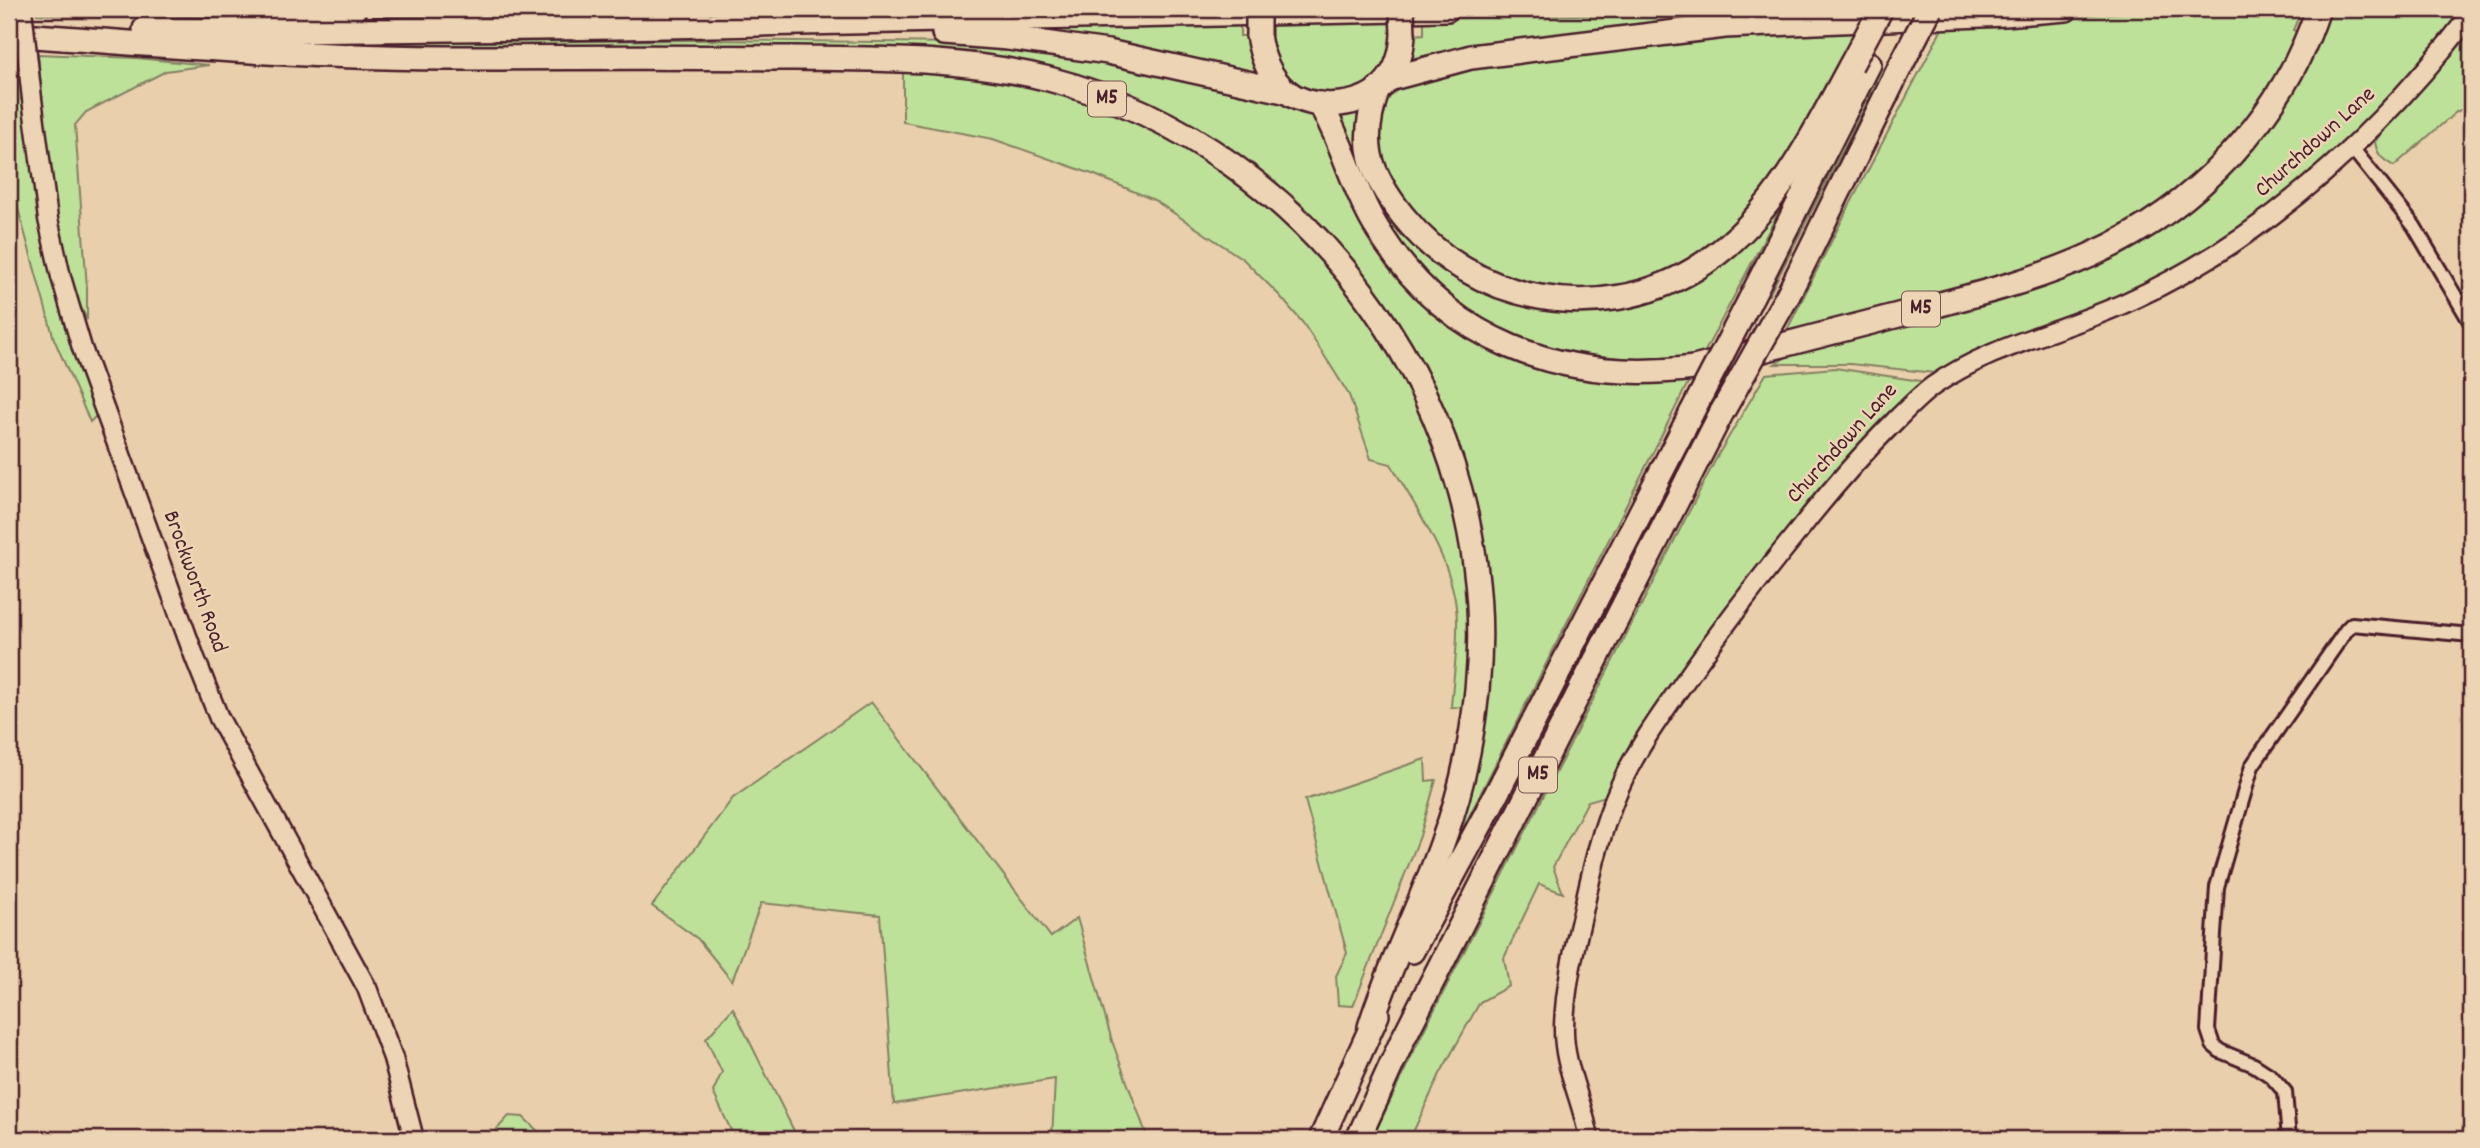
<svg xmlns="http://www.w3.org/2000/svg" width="2480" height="1148" font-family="Dekko,sans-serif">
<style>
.green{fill:#bee19a;stroke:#848062;stroke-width:2}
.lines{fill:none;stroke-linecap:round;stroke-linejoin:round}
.street-casing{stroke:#4a1f2b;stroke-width:18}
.secondary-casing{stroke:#4a1f2b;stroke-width:23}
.highway-casing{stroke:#4a1f2b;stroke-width:28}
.street{stroke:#ecd4b4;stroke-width:12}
.secondary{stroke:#ecd4b4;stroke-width:18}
.highway{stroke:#ecd4b4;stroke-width:23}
.secondary-bridge-casing{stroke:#4a1f2b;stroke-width:23;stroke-linecap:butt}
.highway-bridge-casing{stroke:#4a1f2b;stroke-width:28;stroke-linecap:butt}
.secondary-bridge{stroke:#ecd4b4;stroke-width:18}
.highway-bridge{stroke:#ecd4b4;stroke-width:23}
.labels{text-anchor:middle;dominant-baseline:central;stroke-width:5;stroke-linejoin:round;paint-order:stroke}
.shield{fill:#ecd4b4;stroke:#7b5554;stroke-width:2}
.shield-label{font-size:21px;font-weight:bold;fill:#4a1f2b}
.street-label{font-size:23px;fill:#4a1f2b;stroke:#ecd4b4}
</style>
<rect width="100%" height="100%" fill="#e9cfac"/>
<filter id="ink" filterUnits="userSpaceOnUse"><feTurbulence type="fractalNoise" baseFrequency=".0143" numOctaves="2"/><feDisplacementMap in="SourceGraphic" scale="14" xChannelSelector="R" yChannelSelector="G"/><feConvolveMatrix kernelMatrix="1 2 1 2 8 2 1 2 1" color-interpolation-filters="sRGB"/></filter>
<g filter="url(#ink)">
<g class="green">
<path d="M812,9h209c-328,6 -656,19 -984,5v-3c258,14 517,5 775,-2z"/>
<polygon points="1868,9 1726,18 1437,53 1409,59 1413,35 1424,34 1424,18"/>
<path d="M2211,9h91l-9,21 5,2c-44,103 -129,180 -231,224 -22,10 -48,15 -71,22 -70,20 -141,37 -211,56l60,-120 98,-187 158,-13z"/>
<polygon points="2329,9 2465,10 2441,43 2342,148 2226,243 2116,299 1935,373 1850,364 1775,364 1788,356 2002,301 2049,284 2167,220 2326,17"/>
<polygon points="1390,20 1391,34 1394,36 1391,54 1379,74 1370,83 1356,91 1329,96 1302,89 1292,82 1275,64 1269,35 1272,35 1272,21"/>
<polygon points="1240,21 1240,36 1249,36 1263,79 987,27"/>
<path d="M1858,27c-39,78 -87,181 -162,231 -110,71 -292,18 -318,-118 -4,-20 -7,-35 13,-48 10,-7 23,-10 34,-13 37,-12 69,-17 107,-22 42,-6 84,-13 126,-17 66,-7 133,-9 200,-13z"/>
<path d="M2471,32v73l-15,7 -62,54c-11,-6 -17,-11 -19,-24l7,-10z"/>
<path d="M404,38l75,4 221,-2 260,3 96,8 146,31 39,13 7,-7 69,29 33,73 133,151 208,36 -238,471c24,-76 38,-149 37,-229 0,-30 -5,-60 -10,-89 -39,-224 -215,-404 -433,-461l-617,-20 -171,-10z"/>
<polygon points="9,49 18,49 36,198 61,297 97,410 96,416 90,422 54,339 9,176"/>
<polygon points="38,54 136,58 209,65 166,71 86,112 75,125 87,288 87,320 70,284 49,182"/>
<polygon points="1878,68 1884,69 1769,295 1763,296"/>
<path d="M903,69l47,1 88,17 113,39 112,71 76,76 72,115 38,101 22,99 -4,120 -16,-1c2,-28 7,-58 6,-86 -1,-57 -39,-109 -66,-157l-20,-5 -22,-64 -18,-29 -28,-43 -24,-28 -36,-36 -89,-59 -59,-25 -102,-36 -90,-17z"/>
<polygon points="1361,108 1379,187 1499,293 1662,290 1795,181 1703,355 1671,363 1633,365 1553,351 1499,330 1468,310 1427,275 1397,239 1374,200 1337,114"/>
<polygon points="1835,368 1927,382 1857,453 1610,795 1588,801 1553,867 1563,893 1539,884 1504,958 1509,986 1480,1002 1440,1074 1410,1139 1372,1139 1423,1032 1718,455 1766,374"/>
<polygon points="871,702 1051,937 1077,918 1112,1041 1148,1139 1052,1139 1055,1079 894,1104 880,915 761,903 732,981 698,939 652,906 733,798"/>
<polygon points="1425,759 1426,781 1436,780 1420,836 1353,1006 1338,1005 1336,976 1347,953 1305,800"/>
<polygon points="733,1008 798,1139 735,1139 713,1092 722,1072 706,1039"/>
<polygon points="509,1116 523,1117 546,1139 494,1139 497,1129"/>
</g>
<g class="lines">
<g class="street-casing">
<g id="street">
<polyline points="2352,148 2414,226 2471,323"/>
<polyline points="2289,1139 2285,1092 2271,1076 2254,1065 2220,1051 2213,1045 2208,1030 2217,887 2252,766 2347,629 2352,624 2471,635"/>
</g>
</g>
<g class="secondary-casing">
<g id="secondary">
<polyline points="32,99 48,219 61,277 82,348 195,658 219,718 367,988 393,1058 414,1139"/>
<path d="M1589,1139c-6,-39 -26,-72 -25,-112 1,-39 10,-78 19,-115 9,-43 19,-86 37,-126 17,-38 41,-71 65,-105 34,-49 70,-96 107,-142 32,-41 65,-80 102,-117 12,-12 25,-26 39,-36 59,-41 128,-54 192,-83 140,-63 253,-168 346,-289"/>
</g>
</g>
<g class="highway-casing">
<g id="highway">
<polyline points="236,9 354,9"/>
<polyline points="145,29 281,31 618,27 1447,9"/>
<polyline points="944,33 1008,38 1108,52 1288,92"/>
<path d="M9,34c157,12 319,25 476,24 104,-1 207,-1 311,0 85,1 170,0 253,21 267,69 456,337 428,611 -5,51 -16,103 -34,151 -22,63 -53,122 -73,186"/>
<path d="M1258,35c3,20 12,44 29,57 28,20 78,16 100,-11 11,-13 15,-30 16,-46"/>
<polyline points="1389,79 1471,57 1725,26 2005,14 2066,9"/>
<path d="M1378,89c-19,53 -10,83 25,127 69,87 196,111 292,53 76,-46 115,-129 156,-204"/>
<path d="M1320,104c23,38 32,83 55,121 69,118 188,159 319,143 73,-19 147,-38 220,-57 60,-16 120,-30 177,-56 104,-46 192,-137 227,-246"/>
<polyline points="1788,295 1902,63"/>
<polyline points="1749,302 1869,64"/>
<polyline points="1412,951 1485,816 1692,412"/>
<polyline points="1321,1139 1377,1015"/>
<polyline points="1358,1139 1403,1039 1722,412"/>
</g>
</g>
<use href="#street" class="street"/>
<use href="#secondary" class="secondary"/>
<use href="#highway" class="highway"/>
<g class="secondary-bridge-casing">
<polyline id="secondary-bridge" points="22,9 32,99"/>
</g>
<g class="highway-bridge-casing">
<g id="highway-bridge">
<polyline points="1258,9 1258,35"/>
<polyline points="1402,9 1403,35"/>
<polyline points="1902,63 1930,9"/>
<polyline points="1851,65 1881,9"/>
<polyline points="1692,412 1749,302"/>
<polyline points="1722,412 1788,295"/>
</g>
</g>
<use href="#secondary-bridge" class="secondary-bridge"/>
<use href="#highway-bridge" class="highway-bridge"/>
</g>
</g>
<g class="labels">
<g class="shield">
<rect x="1088" y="81.5" width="38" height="35" rx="5"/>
<rect x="1902" y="291.5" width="38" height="35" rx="5"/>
<rect x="1519" y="757.5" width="38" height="35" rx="5"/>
</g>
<g class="shield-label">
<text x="1107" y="99">M5</text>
<text x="1921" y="309">M5</text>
<text x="1538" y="775">M5</text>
</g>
<g class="street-label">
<text transform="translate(2316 143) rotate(-42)">Churchdown Lane</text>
<text transform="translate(1843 444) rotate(-48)">Churchdown Lane</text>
<text transform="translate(194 582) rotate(70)">Brockworth Road</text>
</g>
</g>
<rect width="2480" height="1148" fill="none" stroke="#ecd4b4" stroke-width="35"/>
<rect x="18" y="18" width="2445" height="1113" fill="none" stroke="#4a1f2b" stroke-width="2.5" filter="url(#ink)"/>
</svg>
